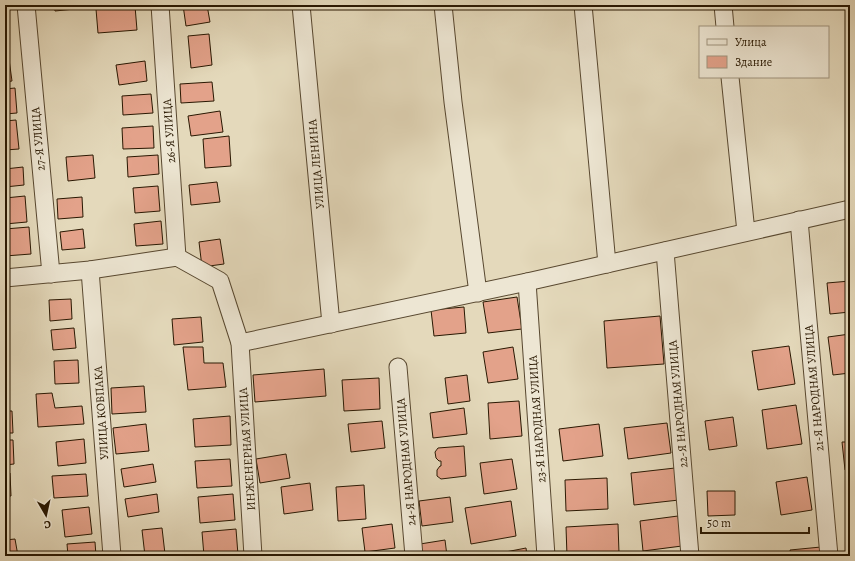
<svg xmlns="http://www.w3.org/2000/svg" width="855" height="561" font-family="Alegreya,serif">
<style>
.building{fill:#e3a28a;stroke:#291802}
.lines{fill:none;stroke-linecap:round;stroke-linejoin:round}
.minor-casing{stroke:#584830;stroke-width:19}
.minor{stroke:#ede6d3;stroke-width:17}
.labels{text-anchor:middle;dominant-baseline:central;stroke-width:4;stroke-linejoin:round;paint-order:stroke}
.street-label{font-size:12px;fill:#291802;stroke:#ede6d3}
</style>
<rect width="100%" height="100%" fill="#e4d9bb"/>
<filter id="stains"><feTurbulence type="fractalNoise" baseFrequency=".005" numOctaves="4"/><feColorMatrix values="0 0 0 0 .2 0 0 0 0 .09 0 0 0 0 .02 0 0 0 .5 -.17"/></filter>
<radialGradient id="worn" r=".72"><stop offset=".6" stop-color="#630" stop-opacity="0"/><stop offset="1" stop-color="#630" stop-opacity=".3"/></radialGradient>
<g class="building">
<polygon points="54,5 84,5 84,8 55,11"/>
<polygon points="183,5 207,5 210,22 186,26"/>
<polygon points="135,6 137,30 98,33 96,9"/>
<polygon points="5,18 9,44 5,45"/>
<polygon points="209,34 212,65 191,68 188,36"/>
<polygon points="8,52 12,81 5,82 5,53"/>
<polygon points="145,61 147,81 119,85 116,65"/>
<polygon points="212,82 214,101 181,103 180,84"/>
<polygon points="15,88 17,113 5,114 5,89"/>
<polygon points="151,94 153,113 123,115 122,96"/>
<polygon points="220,111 223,132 191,136 188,116"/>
<polygon points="16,120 19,149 5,150 5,121"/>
<polygon points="153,126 154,148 123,149 122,128"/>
<polygon points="229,136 231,166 205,168 203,139"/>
<polygon points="93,155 95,178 68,181 66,157"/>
<polygon points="158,155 159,174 128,177 127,157"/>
<polygon points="23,167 24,185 5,187 5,169"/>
<polygon points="217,182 220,202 191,205 189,185"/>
<polygon points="158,186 160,211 135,213 133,188"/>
<polygon points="25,196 27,222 5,224 5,198"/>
<polygon points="82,197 83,217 58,219 57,199"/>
<polygon points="161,221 163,244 136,246 134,224"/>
<polygon points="29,227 31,254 5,256 5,229"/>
<polygon points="83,229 85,248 62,250 60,232"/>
<polygon points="220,239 224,264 202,267 199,242"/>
<polygon points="850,281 850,312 830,314 827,283"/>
<polygon points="517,297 522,329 488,333 483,302"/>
<polygon points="71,299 72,319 50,321 49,300"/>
<polygon points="464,307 466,333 434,336 431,310"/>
<polygon points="660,316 664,364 607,368 604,321"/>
<polygon points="201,317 203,342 174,345 172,319"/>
<polygon points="74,328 76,348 53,350 51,330"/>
<polygon points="850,334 850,373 833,375 828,337"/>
<polygon points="789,346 795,384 758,390 752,351"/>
<polygon points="183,347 203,347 204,363 223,363 226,387 188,390"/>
<polygon points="513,347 518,379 488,383 483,352"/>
<polygon points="78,360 79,383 55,384 54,361"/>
<polygon points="324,369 326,396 255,402 253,375"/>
<polygon points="467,375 470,401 448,404 445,378"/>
<polygon points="379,378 380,409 344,411 342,380"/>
<polygon points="144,386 146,412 112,414 111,388"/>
<polygon points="52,393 55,408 82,406 84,424 38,427 36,394"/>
<polygon points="519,401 522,436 490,439 488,403"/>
<polygon points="796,405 802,444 767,449 762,410"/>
<polygon points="464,408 467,434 433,438 430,413"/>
<polygon points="5,411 12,411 13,433 5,433"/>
<polygon points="230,416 231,445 195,447 193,419"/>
<polygon points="733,417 737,446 709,450 705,421"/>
<polygon points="382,421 385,448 351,452 348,424"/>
<polygon points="667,423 671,453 628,459 624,428"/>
<polygon points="146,424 149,451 116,454 113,428"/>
<polygon points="599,424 603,456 563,461 559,429"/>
<polygon points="84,439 86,463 58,466 56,442"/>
<polygon points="5,440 13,440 14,464 5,465"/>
<polygon points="842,442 850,442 850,469 845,470"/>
<polygon points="464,446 466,476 441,479 437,476 437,470 440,466 441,466 441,461 439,461 436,458 435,452 438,448"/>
<polygon points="286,454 290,478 260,483 256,459"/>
<polygon points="230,459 232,486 197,488 195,461"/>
<polygon points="512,459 517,489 484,494 480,463"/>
<polygon points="153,464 156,482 124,487 121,469"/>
<polygon points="675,468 679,500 634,505 631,473"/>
<polygon points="5,473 10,473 11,496 5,496"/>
<polygon points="86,474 88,496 54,498 52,476"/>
<polygon points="807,477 812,510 781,515 776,482"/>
<polygon points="607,478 608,509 566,511 565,480"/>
<polygon points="850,478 850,507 846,479"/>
<polygon points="310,483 313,510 284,514 281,487"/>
<polygon points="364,485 366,519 338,521 336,487"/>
<polygon points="707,491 735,491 735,515 708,516"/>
<polygon points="157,494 159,512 128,517 125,499"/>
<polygon points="233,494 235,520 200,523 198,497"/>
<polygon points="450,497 453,522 422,526 419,501"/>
<polygon points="511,501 516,536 471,544 465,508"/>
<polygon points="89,507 92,534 65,537 62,510"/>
<polygon points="678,516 682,546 643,551 640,521"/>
<polygon points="392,524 395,548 365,552 362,528"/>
<polygon points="618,524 619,553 567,556 566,527"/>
<polygon points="162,528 165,554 145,556 142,530"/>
<polygon points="236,529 238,555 204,556 202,532"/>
<polygon points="15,539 18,556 5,556 5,540"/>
<polygon points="445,540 447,556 421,556 420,544"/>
<polygon points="95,542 96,556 68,556 67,544"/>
<polygon points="821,547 822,556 791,556 790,550"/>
<polygon points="526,548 527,556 485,556"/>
<polygon points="327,552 328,556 300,556"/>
</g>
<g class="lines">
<g class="minor-casing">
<g id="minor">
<polyline points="26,5 51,274"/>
<polyline points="160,5 177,257"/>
<polyline points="301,5 331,324"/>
<polyline points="443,5 453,102 478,293"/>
<polyline points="583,5 607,264"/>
<polyline points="723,5 725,27"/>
<polyline points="730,77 746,232"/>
<polyline points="799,220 829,556"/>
<polyline points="665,251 690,556"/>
<polyline points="90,270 112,556"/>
<polyline points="5,278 90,270 177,257 220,281 240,343 253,556"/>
<polyline points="527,282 546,556"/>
<polyline points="240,343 527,282 850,209"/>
<polyline points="398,367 414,556"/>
</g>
</g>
<use href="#minor" class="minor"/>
</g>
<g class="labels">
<g class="street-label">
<text transform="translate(169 131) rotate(-94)">26-Я УЛИЦА</text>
<text transform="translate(38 139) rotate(-95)">27-Я УЛИЦА</text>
<text transform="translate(316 164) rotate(-95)">УЛИЦА ЛЕНИНА</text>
<text transform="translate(814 388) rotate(-95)">21-Я НАРОДНАЯ УЛИЦА</text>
<text transform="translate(678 404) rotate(-95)">22-Я НАРОДНАЯ УЛИЦА</text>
<text transform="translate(101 413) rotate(-94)">УЛИЦА КОВПАКА</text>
<text transform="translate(537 419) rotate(-94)">23-Я НАРОДНАЯ УЛИЦА</text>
<text transform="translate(247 449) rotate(-94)">ИНЖЕНЕРНАЯ УЛИЦА</text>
<text transform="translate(406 462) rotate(-95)">24-Я НАРОДНАЯ УЛИЦА</text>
</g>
</g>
<rect width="855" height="561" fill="none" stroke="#e4d9bb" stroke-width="20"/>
<rect x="6" y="6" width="843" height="549" fill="none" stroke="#291802" stroke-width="2"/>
<rect x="10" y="10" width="835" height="541" fill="none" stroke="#291802"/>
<rect x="699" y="26" width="130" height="52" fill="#ede6d3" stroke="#9f947f"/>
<rect x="707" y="39" width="20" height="6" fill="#ede6d3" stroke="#9f947f"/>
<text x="735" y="46" font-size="12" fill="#291802">Улица</text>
<rect x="707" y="56" width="20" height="12" fill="#e3a28a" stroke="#9f947f"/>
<text x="735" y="66" font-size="12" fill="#291802">Здание</text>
<g transform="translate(46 515) rotate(171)" stroke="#ede6d3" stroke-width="3" paint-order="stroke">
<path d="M0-3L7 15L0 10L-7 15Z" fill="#291802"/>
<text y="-6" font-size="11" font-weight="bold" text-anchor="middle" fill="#291802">С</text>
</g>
<path d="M701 527v6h108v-6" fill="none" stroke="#291802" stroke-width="2"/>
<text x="707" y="527" font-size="12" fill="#291802" stroke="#ede6d3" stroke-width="3" paint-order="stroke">50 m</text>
<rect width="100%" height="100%" filter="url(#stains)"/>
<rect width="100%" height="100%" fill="url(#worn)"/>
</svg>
